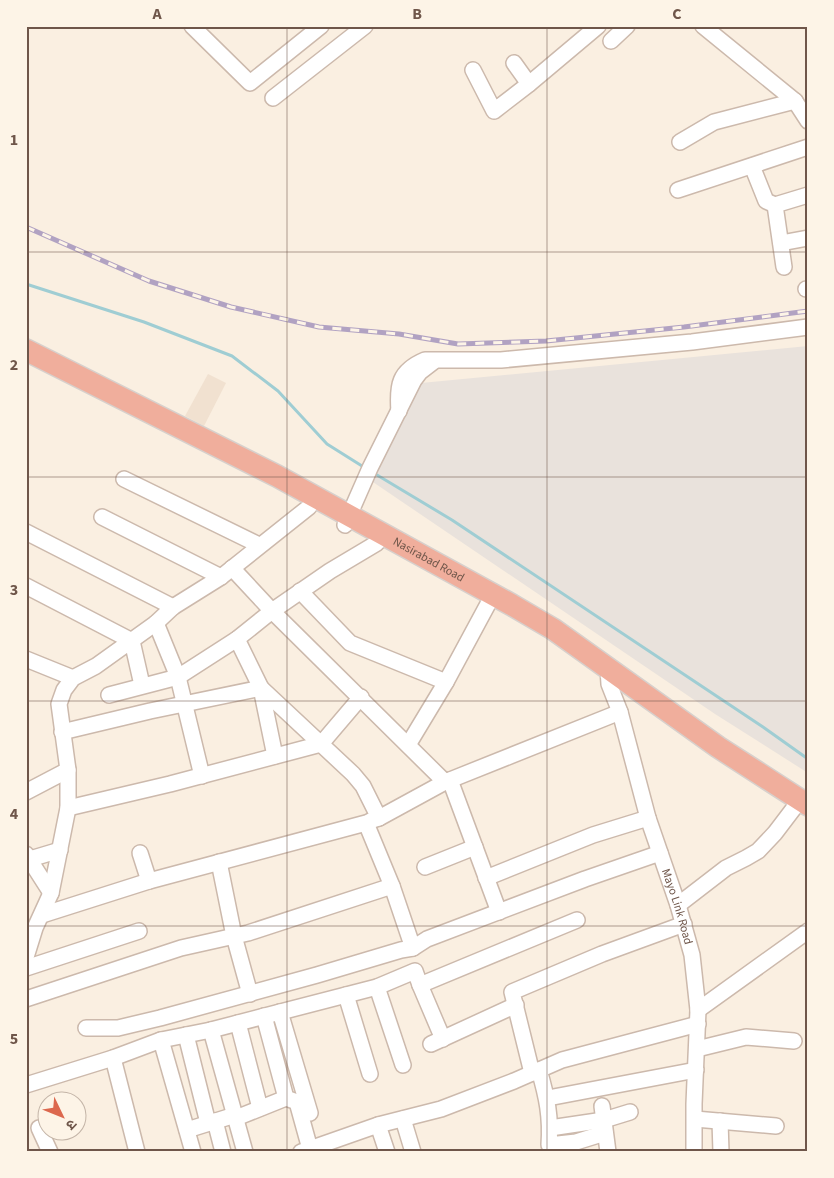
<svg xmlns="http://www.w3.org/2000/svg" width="834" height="1178" font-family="'Source Sans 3','Noto Sans Devanagari',sans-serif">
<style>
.residential{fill:#f1e1d0}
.industrial{fill:#e9e2dc}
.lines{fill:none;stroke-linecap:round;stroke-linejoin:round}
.stream{stroke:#9fcdd3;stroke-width:3}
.minor-casing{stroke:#ccb9ac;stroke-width:18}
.highway-casing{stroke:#d7d0cc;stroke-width:24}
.minor{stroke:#fff;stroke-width:15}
.highway{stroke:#f0ae9c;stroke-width:21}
.rail-casing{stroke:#b1a2c2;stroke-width:5}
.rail{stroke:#fdf4e7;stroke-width:3;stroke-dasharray:9;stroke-linecap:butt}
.grid{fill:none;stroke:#6f564a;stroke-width:1;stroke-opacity:0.55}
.labels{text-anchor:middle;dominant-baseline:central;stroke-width:4;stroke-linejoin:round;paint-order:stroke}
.street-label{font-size:12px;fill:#6f564a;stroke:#fdf4e7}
.neatline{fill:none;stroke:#6f564a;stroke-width:2}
.grid-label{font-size:16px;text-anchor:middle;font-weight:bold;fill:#6f564a}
</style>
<rect width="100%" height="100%" fill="#faefe1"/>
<polygon class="residential" points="208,374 226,383 204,426 185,416"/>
<polygon class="industrial" points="808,346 808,773 715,714 367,478 421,383"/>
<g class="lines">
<g class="stream">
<polyline points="26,284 144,322 232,356 278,391 327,444 362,466"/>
<polyline points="377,475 452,520 763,727 808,759"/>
</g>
<g class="minor-casing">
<g id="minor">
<polyline points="192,26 250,83 321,26"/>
<polyline points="703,26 795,101 808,121"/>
<polyline points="611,41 627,26"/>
<polyline points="514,63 529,84"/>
<polyline points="473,70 494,111 529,84 598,26"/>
<polyline points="273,98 365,26"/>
<polyline points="680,142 714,122 795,101"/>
<polyline points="752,166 766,201 775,205"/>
<polyline points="678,190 808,147"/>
<polyline points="781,243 808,238"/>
<polyline points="784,267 775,205 808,195"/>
<polyline points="806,289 808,289"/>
<path d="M399,411c-2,-26 0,-40 26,-51h76l191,-18 116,-15"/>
<polyline points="124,479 259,545"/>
<polyline points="102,517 221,577"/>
<polyline points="345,525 370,468 414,380 420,372 433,362"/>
<polyline points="26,532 173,607"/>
<polyline points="232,568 272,611 445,782"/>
<polyline points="26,586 132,641 142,685"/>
<polyline points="300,591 350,643 446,682"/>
<polyline points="156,623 178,677 202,776"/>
<polyline points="237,639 261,688 275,756"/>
<polyline points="26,659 73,678"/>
<path id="s1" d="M608,669l1,15 11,28 28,106 30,87 14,50 6,55 -4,94v48"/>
<polyline points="109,695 178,677 237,639 272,611 330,571 377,543"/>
<polyline points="62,732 150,711 261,688 353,774 363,786 379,818"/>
<polyline points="408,745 446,682 488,604"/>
<polyline points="450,780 499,912"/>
<polyline points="26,792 68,770"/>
<polyline points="68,808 170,784 321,744 361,697"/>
<polyline points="370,821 379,818 445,782 620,712"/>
<polyline points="140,853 149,881"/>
<polyline points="26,854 51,893"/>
<polyline points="30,859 60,850"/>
<polyline points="219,862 234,936 250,994"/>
<polyline points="425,867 475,847"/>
<polyline points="486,878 593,835 648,818"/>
<polyline points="678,905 726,868 746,858 758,851 775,833 794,808"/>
<polyline points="42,915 149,881 366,823 392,886 413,948"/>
<polyline points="26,957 35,928 51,893 68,808 68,770 59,704 64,690 73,678 96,666 156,623 173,607 221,577 309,507"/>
<polyline points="26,968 139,931"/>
<polyline points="420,985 577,920"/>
<polyline points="377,987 403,1065"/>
<polyline points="346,995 370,1074"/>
<polyline points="26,999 181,948 248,933 392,886"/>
<polyline points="698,1010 808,931"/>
<polyline points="280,1012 310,1113"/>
<polyline points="264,1016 286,1098 297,1102 310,1149"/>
<polyline points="238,1023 260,1108"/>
<polyline points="86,1028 118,1028 160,1018 317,975 401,950 413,948 427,939 585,879 660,853"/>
<polyline points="211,1030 245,1152"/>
<polyline points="186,1035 208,1123"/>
<polyline points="161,1040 193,1152"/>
<polyline points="431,1044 516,1005"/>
<polyline points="697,1049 746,1037 794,1041"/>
<polyline points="113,1058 137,1152"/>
<path d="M539,1070c8,27 12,47 10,75l27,-3 29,-9"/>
<polyline points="532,1073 512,992 602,954 684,924"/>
<polyline points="26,1085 113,1058 161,1040 211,1030 377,987 415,971 420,985 443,1039"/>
<polyline points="548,1098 696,1070"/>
<polyline points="602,1106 608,1152"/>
<polyline points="236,1118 286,1098"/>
<polyline points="403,1119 413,1152"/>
<polyline points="695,1119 776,1126"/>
<polyline points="215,1121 223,1152"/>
<polyline points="720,1121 721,1152"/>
<polyline points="378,1125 387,1152"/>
<polyline points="39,1128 50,1152"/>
<polyline points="550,1128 604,1120 630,1112"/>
<polyline points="187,1130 235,1115"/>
<polyline points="301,1152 378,1125 441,1109 514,1081 562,1060 698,1024"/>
</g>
</g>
<g class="highway-casing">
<g id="highway">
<path id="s2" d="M26,350l251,126 235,129 41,24 165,118 90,58"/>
</g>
</g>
<use href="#minor" class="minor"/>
<use href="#highway" class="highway"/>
<g class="rail-casing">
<polyline id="rail" points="26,227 149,281 231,307 319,327 399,334 458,344 546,341 684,327 808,311"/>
</g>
<use href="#rail" class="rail"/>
</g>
<path class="grid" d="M287,26v1126M547,26v1126M26,252h782M26,477h782M26,701h782M26,926h782"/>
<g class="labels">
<g class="street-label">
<text stroke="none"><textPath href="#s2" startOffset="454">Nasirabad Road</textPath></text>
<text stroke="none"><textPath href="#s1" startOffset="248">Mayo Link Road</textPath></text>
</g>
</g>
<rect width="834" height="1178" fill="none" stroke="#fdf4e7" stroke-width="55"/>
<g transform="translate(62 1116) rotate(133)"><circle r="24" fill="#fdf4e7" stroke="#c4b5a8"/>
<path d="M0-4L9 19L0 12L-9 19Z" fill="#dc684e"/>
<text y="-8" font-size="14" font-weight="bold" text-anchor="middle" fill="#6f564a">उ</text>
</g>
<rect x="28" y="28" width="778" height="1122" class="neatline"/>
<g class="grid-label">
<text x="157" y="19">A</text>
<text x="417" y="19">B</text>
<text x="677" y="19">C</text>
<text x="14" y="145">1</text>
<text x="14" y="370">2</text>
<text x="14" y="595">3</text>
<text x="14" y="819">4</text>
<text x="14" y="1044">5</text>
</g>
</svg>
